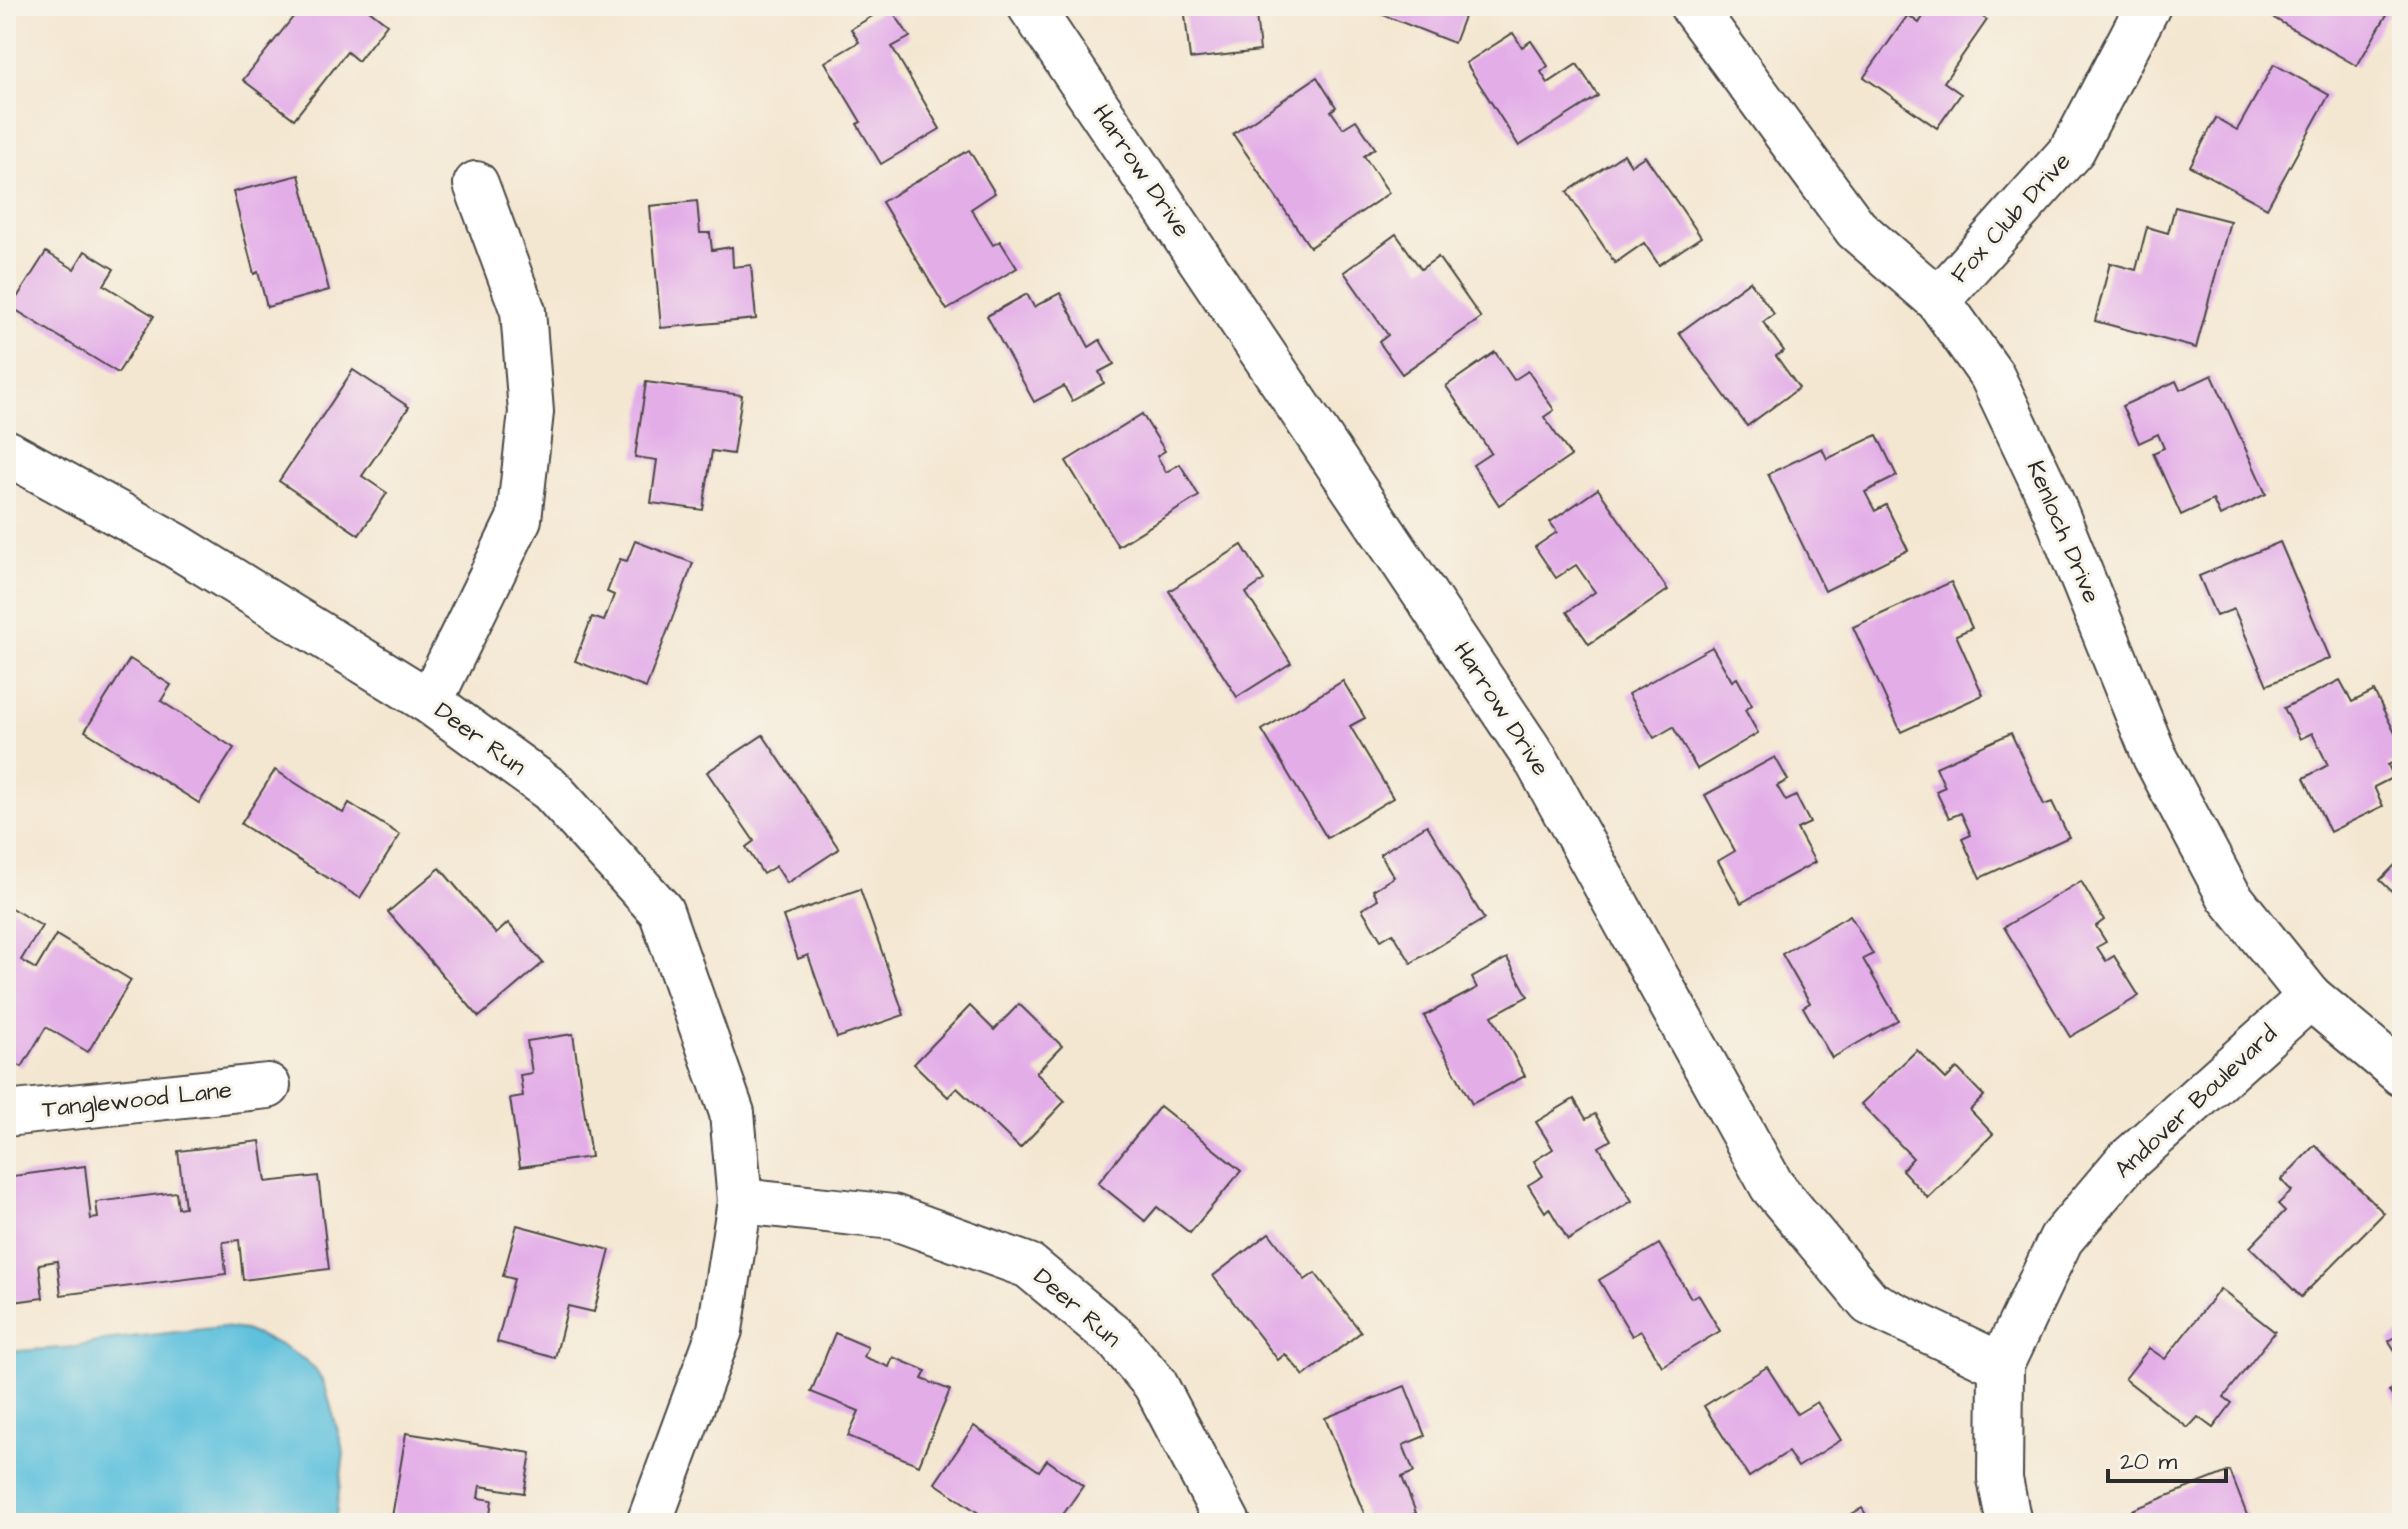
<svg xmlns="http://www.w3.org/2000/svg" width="2408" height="1529" font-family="'Architects Daughter',sans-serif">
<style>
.water{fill:#5ec1dd;stroke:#447684;stroke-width:2}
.building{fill:#e3ade8}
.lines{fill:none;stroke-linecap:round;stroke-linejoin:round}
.minor-casing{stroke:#494744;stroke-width:48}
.minor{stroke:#fff;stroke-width:44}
.labels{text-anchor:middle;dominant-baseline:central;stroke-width:6;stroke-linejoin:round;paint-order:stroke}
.street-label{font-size:24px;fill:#2b2b2b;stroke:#f7f3e8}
</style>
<rect width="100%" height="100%" fill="#f7f3e8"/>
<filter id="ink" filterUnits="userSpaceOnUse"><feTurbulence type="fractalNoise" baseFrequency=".0125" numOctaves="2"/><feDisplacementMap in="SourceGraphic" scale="16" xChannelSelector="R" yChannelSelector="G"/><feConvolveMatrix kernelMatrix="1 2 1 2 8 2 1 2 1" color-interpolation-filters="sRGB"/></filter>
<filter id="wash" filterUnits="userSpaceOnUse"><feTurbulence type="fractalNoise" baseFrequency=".006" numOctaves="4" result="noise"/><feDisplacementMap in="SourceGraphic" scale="32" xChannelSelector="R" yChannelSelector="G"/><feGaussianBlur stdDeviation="1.8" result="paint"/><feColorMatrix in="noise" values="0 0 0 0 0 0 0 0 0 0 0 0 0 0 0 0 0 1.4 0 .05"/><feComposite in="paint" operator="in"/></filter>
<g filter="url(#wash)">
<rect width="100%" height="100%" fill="#f4e7d2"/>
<polygon class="water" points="222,1327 245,1330 276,1343 305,1360 315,1369 325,1386 344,1453 335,1523 6,1523 6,1352 76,1347 105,1340"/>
<g id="blocks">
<g class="building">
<polygon points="302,6 364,6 387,24 358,61 347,52 294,119 243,80"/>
<polygon points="517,6 548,6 548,8 518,12"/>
<polygon points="889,6 910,37 892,47 940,129 881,164 857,124 861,122 825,62 859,42 851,29"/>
<polygon points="1184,6 1255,6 1260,51 1190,59"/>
<polygon points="1361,6 1468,6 1454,43"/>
<polygon points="1930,6 1945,14 1950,6 1967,6 1987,20 1944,82 1961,94 1937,128 1864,77 1908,15 1919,23"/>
<polygon points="2263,6 2392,6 2357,66 2260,10"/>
<polygon points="1513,33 1522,47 1531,41 1548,66 1541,72 1548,83 1577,64 1598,96 1519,146 1466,63"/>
<polygon points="2274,64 2329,95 2267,208 2190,166 2216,118 2237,130"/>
<polygon points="1317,77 1336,107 1331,111 1343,128 1356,120 1375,148 1364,156 1389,193 1310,247 1233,134"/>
<polygon points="969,150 995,193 971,209 993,245 1000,241 1017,268 947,310 882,202"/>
<polygon points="1624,154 1631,165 1645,156 1701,237 1659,265 1644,243 1615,263 1567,192"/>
<polygon points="299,175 329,290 267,307 258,272 254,274 233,192"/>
<polygon points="697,201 700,233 710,233 712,250 732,247 733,267 751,265 756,319 661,328 650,206"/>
<polygon points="2175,207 2230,221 2196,348 2095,321 2110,263 2136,270 2147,227 2168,233"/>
<polygon points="1396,234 1421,269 1438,257 1481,318 1402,374 1379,342 1388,335 1344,272"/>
<polygon points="85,251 114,269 104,285 154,316 118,373 11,307 46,252 74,269"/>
<polygon points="1750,281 1774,314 1763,322 1784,351 1776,356 1799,388 1747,426 1679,333"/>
<polygon points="1060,293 1089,347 1100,340 1114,364 1099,372 1104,383 1072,401 1064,386 1034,402 987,316 1027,294 1034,307"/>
<polygon points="1495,352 1514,380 1528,371 1554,410 1544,417 1571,456 1499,505 1473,465 1491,453 1446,386"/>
<polygon points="353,370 409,407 362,476 387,493 359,535 279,481"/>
<polygon points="2212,375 2266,494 2220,516 2213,500 2181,515 2153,453 2164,448 2158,434 2139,443 2122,406 2176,381 2180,390"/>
<polygon points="646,382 742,395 733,454 712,451 703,510 651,503 657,460 635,457"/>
<polygon points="1142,414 1165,451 1157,456 1166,472 1180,464 1199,496 1118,546 1066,461"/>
<polygon points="1877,435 1897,476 1865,492 1875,511 1886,505 1908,550 1825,591 1768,474 1822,448 1827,459"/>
<polygon points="1598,489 1668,590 1589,644 1567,612 1595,592 1576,565 1556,578 1535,547 1557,532 1550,522"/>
<polygon points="635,541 693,563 646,688 575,661 592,617 604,621 614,595 607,592 620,559 627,561"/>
<polygon points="2280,542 2330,658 2267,685 2234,609 2216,616 2199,576"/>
<polygon points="1242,545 1264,580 1246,593 1291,663 1237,697 1169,591"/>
<polygon points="1951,582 1972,628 1956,635 1983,695 1901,732 1853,627"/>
<polygon points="1712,647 1732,681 1737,678 1752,705 1745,710 1758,733 1697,769 1673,727 1654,738 1628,694"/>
<polygon points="130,659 171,685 161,701 234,748 199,803 85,731"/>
<polygon points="2340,680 2352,702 2374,691 2402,747 2402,758 2388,765 2394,777 2374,787 2383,806 2330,832 2304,778 2328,765 2312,733 2300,739 2284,708"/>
<polygon points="1343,681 1365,718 1350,726 1393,798 1327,838 1262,730"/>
<polygon points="2011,733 2044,805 2052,802 2069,837 1980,878 1962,839 1971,835 1961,813 1949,818 1936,791 1945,787 1936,767"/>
<polygon points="763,735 839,849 787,883 776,866 763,874 746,847 754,841 707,772"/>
<polygon points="1775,757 1788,780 1777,786 1786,801 1796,796 1810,823 1797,829 1815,862 1741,903 1718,861 1735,851 1705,795"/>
<polygon points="275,770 343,813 349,803 400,835 360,898 241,824"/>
<polygon points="1427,825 1484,919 1411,963 1393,933 1381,940 1362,909 1378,899 1373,890 1394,877 1380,854"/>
<polygon points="2402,858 2402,901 2380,880"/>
<polygon points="440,868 496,934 508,923 543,963 479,1017 388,912"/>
<polygon points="2081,881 2104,920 2096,926 2106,942 2097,947 2106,961 2114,956 2139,996 2070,1037 2004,927"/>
<polygon points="860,889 904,1015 837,1038 808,955 798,959 783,916"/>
<polygon points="6,905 42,926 21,960 36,969 56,935 131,980 88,1052 46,1027 22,1067 6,1058"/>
<polygon points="1850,915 1873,954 1863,959 1898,1020 1832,1058 1803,1007 1810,1003 1782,954"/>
<polygon points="1507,958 1528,996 1492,1016 1525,1076 1472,1104 1424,1016 1477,988 1472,978"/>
<polygon points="1019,1004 1062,1046 1036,1073 1065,1101 1020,1148 957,1088 948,1097 914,1064 970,1006 994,1030"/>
<polygon points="573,1034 591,1157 520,1167 510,1098 523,1096 520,1075 532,1073 527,1041"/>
<polygon points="1917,1050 1946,1079 1957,1068 1984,1096 1970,1110 1993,1134 1928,1198 1902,1170 1913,1158 1861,1104"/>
<polygon points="1574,1099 1586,1119 1595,1114 1611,1140 1599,1147 1632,1201 1568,1240 1549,1208 1545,1212 1528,1185 1543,1176 1534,1161 1553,1149 1536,1122"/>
<polygon points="1160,1106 1241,1171 1190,1233 1157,1207 1145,1221 1098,1183"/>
<polygon points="260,1141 266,1182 318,1176 329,1269 243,1280 239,1240 223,1242 226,1274 61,1295 57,1261 39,1264 43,1298 6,1303 6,1177 85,1166 91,1219 98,1218 96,1202 176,1192 178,1208 185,1207 178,1151"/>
<polygon points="2315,1145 2384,1213 2301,1297 2250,1247 2285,1211 2278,1204 2292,1191 2281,1180"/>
<polygon points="517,1225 610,1250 594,1312 568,1306 555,1358 497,1342 514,1279 503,1276"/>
<polygon points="1269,1233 1305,1280 1315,1273 1361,1332 1304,1376 1285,1354 1278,1360 1213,1276"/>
<polygon points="1659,1244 1691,1298 1698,1294 1720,1331 1662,1366 1641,1331 1632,1336 1599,1280"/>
<polygon points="2220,1289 2275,1332 2224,1397 2232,1403 2213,1428 2198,1417 2188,1428 2125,1379 2149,1348 2165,1359"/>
<polygon points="835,1333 868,1347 864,1357 889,1367 893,1357 926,1371 922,1379 950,1390 919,1465 848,1436 859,1411 811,1392"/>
<polygon points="2402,1333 2402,1362 2389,1341"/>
<polygon points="1767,1367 1797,1414 1817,1402 1841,1440 1798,1467 1788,1452 1749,1477 1704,1406"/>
<polygon points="2402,1383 2402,1412 2389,1391"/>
<polygon points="1405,1386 1425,1436 1403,1445 1414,1472 1402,1477 1416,1513 1393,1523 1368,1523 1325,1418"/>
<polygon points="974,1426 1039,1471 1047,1460 1083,1486 1057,1523 993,1523 935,1483"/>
<polygon points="406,1433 531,1453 524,1493 480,1486 478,1498 492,1500 489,1523 391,1523"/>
<polygon points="2230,1471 2250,1523 2137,1523 2132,1510"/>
<polygon points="1862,1508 1871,1523 1836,1523"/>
</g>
</g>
</g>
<g filter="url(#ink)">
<use href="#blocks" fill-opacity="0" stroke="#494744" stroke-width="2"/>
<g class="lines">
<g class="minor-casing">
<g id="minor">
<polyline points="1030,6 1538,763 1772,1186 1870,1303 2001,1365"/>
<polyline points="1692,6 1856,229 1938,300 1992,376 2049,496 2155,757 2229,896 2310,997 2402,1074"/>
<polyline points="1938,300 2073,149 2148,6"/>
<polyline points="6,452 175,545 430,702 551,790 661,911 732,1113 740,1201 720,1330 649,1523"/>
<polyline points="430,702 519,519 531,412 523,311 476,184"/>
<polyline points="6,1114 268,1086"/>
<polyline points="740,1201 893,1217 1029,1266 1117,1339 1155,1384 1228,1523"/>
<polyline points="2009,1523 2000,1479 2001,1365 2061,1239 2125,1163 2310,997"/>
</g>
</g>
<use href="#minor" class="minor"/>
</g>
</g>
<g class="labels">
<g class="street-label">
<text transform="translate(1141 171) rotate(56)">Harrow Drive</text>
<text transform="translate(2011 218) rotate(-48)">Fox Club Drive</text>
<text transform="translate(2063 532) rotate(67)">Kenloch Drive</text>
<text transform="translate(1501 709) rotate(57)">Harrow Drive</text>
<text transform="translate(480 739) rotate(36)">Deer Run</text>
<text transform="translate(137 1100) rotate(-6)">Tanglewood Lane</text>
<text transform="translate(2196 1102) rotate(-43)">Andover Boulevard</text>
<text transform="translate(1077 1308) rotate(41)">Deer Run</text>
</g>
</g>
<rect width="2408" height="1529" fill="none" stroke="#f7f3e8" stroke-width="32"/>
<path d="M2108 1469v12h118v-12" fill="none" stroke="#2b2b2b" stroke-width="4"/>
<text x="2120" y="1469" font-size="24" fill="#2b2b2b" stroke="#f7f3e8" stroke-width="6" paint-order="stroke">20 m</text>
</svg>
